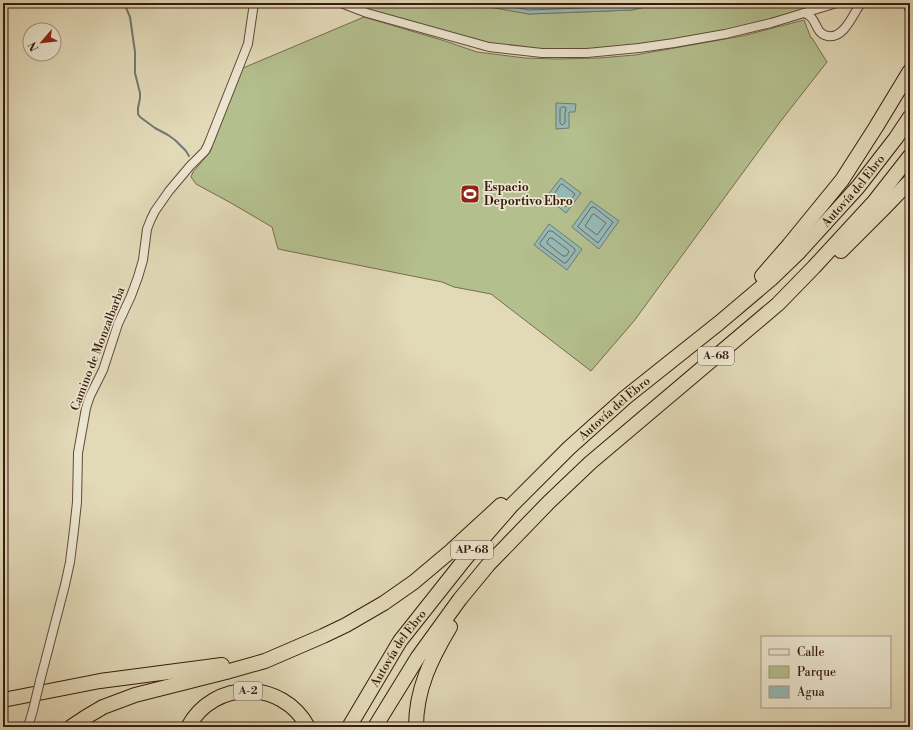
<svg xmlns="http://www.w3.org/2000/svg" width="913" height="730" font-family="'Libre Bodoni',serif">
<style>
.green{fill:#b4bf8e;stroke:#766d4f}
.water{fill:#96b9b5;stroke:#707a73}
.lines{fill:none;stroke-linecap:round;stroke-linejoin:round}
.shore{stroke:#676a62;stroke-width:1}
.stream{stroke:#707a73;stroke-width:2}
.minor-casing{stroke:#624a3a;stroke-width:10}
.motorway-casing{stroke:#381b10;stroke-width:16}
.minor{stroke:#ece6d0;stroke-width:8}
.motorway{stroke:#e2d9b7;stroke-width:14}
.minor-bridge-casing{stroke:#624a3a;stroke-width:10;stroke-linecap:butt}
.minor-bridge{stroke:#ece6d0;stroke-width:8}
.labels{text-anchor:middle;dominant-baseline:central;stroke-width:3.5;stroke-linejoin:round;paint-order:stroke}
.shield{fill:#ece6d0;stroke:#6e584a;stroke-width:1}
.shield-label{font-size:11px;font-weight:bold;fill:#381b10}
.poi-label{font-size:12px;font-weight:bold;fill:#381b10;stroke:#ece6d0;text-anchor:start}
.street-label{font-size:12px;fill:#381b10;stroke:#ece6d0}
</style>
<rect width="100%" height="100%" fill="#e2d9b7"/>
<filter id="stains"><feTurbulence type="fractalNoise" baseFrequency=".005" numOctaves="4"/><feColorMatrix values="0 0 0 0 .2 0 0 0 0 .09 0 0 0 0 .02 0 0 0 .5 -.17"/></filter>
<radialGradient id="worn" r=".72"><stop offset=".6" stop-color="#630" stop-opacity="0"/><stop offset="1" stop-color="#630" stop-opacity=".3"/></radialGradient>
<g class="green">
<polygon points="333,3 467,3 529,14 632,10 662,3 823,3 725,34 587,53 489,47"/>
<polygon points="364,17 445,41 477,52 525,58 556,59 599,58 635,55 742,36 804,20 811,38 812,38 827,62 780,122 634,321 591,371 491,294 454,287 442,282 278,249 272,227 231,203 196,184 191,177 193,172 210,152 243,68"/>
</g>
<g class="water">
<polygon points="467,3 662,3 632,10 529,14"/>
<polygon points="556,103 576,104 575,112 569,112 569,128 556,129"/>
<polygon points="561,178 581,193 566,213 546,197"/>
<polygon points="591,201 619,221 599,249 572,227"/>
<polygon points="549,224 582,249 567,270 534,245"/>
</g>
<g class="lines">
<g class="shore">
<polyline points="489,3 529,10 632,6 644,3"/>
<polyline points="517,3 530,5 583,3"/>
<polygon points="562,107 565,107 566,109 565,113 565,123 562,125 560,123 560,109"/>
<polygon points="562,184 575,194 566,207 553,196 560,185"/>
<polygon points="592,207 594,207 613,222 598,243 578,227"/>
<polygon points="594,214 606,223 597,235 585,226 592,215"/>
<polygon points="549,231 552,231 575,249 575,251 566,263 564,263 540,245 540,243"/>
<polygon points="550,238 552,238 568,250 569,252 566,256 563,256 548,244 547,242"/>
</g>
<polyline class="stream" points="124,3 130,17 135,52 135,73 140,93 140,98 138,108 138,114 140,117 155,128 168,135 175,140 186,151 189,156"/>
<g class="minor-casing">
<g id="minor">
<polyline points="341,3 367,13 489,47 542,53 587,53 639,48 674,43 725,34 771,23 837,3"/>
<polyline points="907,3 910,11"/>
<path d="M804,13c9,3 10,9 14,16 2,4 5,6 10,7 16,3 25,-22 33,-33"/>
<polyline points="40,681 65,585 70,562 74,530 77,502 78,453 86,408 90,396 103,370 118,324 131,296 138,277 143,260 147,229 151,219 155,211 169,191 190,166 205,151 208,145 248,44 254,3"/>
<polyline points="28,727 33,710"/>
</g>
</g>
<g class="motorway-casing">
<g id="motorway">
<polyline points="841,251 884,208 910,181"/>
<polyline points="762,276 789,245 842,180 876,127 910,71"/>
<polyline points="3,700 100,681 222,665"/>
<polyline points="71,727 86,717 103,707 135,695 226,672 265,661 323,636 346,625 384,603 414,582 452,550 501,505"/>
<path d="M188,727c26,-48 94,-48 120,0"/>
<path id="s1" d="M349,727l51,-86 65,-82 47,-54 57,-57 57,-51 93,-74 52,-44 27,-26 60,-66 38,-49 14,-21"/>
<polyline points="375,727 418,657 460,599 488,565 549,502 590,463 778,304 814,267 874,202 910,156"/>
<path d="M416,727c0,-38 15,-68 34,-100"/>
</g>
</g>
<use href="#minor" class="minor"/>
<use href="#motorway" class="motorway"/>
<g class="minor-bridge-casing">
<polyline id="minor-bridge" points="33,710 40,681"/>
</g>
<use href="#minor-bridge" class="minor-bridge"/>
</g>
<defs>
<g id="stadium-square" transform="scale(1)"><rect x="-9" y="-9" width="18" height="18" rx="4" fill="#8f2418" stroke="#ece6d0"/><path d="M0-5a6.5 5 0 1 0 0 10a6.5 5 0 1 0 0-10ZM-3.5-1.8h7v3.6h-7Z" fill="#fff"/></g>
</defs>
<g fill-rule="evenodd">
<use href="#stadium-square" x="470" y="194"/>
</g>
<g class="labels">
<g class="shield">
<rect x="698" y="347" width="36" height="18" rx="3"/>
<rect x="451" y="541" width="42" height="18" rx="3"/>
<rect x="234" y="682" width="28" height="18" rx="3"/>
</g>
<g class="shield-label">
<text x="716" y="356">A-68</text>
<text x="472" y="550">AP-68</text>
<text x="248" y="691">A-2</text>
</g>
<g class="poi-label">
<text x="484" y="187">Espacio<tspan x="484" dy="14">Deportivo Ebro</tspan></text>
</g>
<g class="street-label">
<text stroke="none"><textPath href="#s1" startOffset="741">Autovía del Ebro</textPath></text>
<text transform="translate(98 349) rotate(-69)">Camino de Monzalbarba</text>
<text stroke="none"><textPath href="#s1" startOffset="417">Autovía del Ebro</textPath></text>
<text stroke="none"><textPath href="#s1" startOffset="93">Autovía del Ebro</textPath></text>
</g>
</g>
<rect width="913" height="730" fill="none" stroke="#e2d9b7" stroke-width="16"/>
<rect x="4" y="4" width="905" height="722" fill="none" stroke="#381b10" stroke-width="2"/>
<rect x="8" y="8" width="897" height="714" fill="none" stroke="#381b10"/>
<rect x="761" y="636" width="130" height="72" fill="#ece6d0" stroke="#a49583"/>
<rect x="769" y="649" width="20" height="6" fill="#ece6d0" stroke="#a49583"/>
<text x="797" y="656" font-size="12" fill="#381b10">Calle</text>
<rect x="769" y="666" width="20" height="12" fill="#b4bf8e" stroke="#a49583"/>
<text x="797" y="676" font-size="12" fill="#381b10">Parque</text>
<rect x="769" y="686" width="20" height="12" fill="#96b9b5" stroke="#a49583"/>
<text x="797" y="696" font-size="12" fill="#381b10">Agua</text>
<g transform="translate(42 42) rotate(242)"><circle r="19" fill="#ece6d0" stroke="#a49583"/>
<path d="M0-3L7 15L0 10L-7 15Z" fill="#8f2418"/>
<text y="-6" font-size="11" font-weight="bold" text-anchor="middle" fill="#381b10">N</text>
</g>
<rect width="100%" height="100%" filter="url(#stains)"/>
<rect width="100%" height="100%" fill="url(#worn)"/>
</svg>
